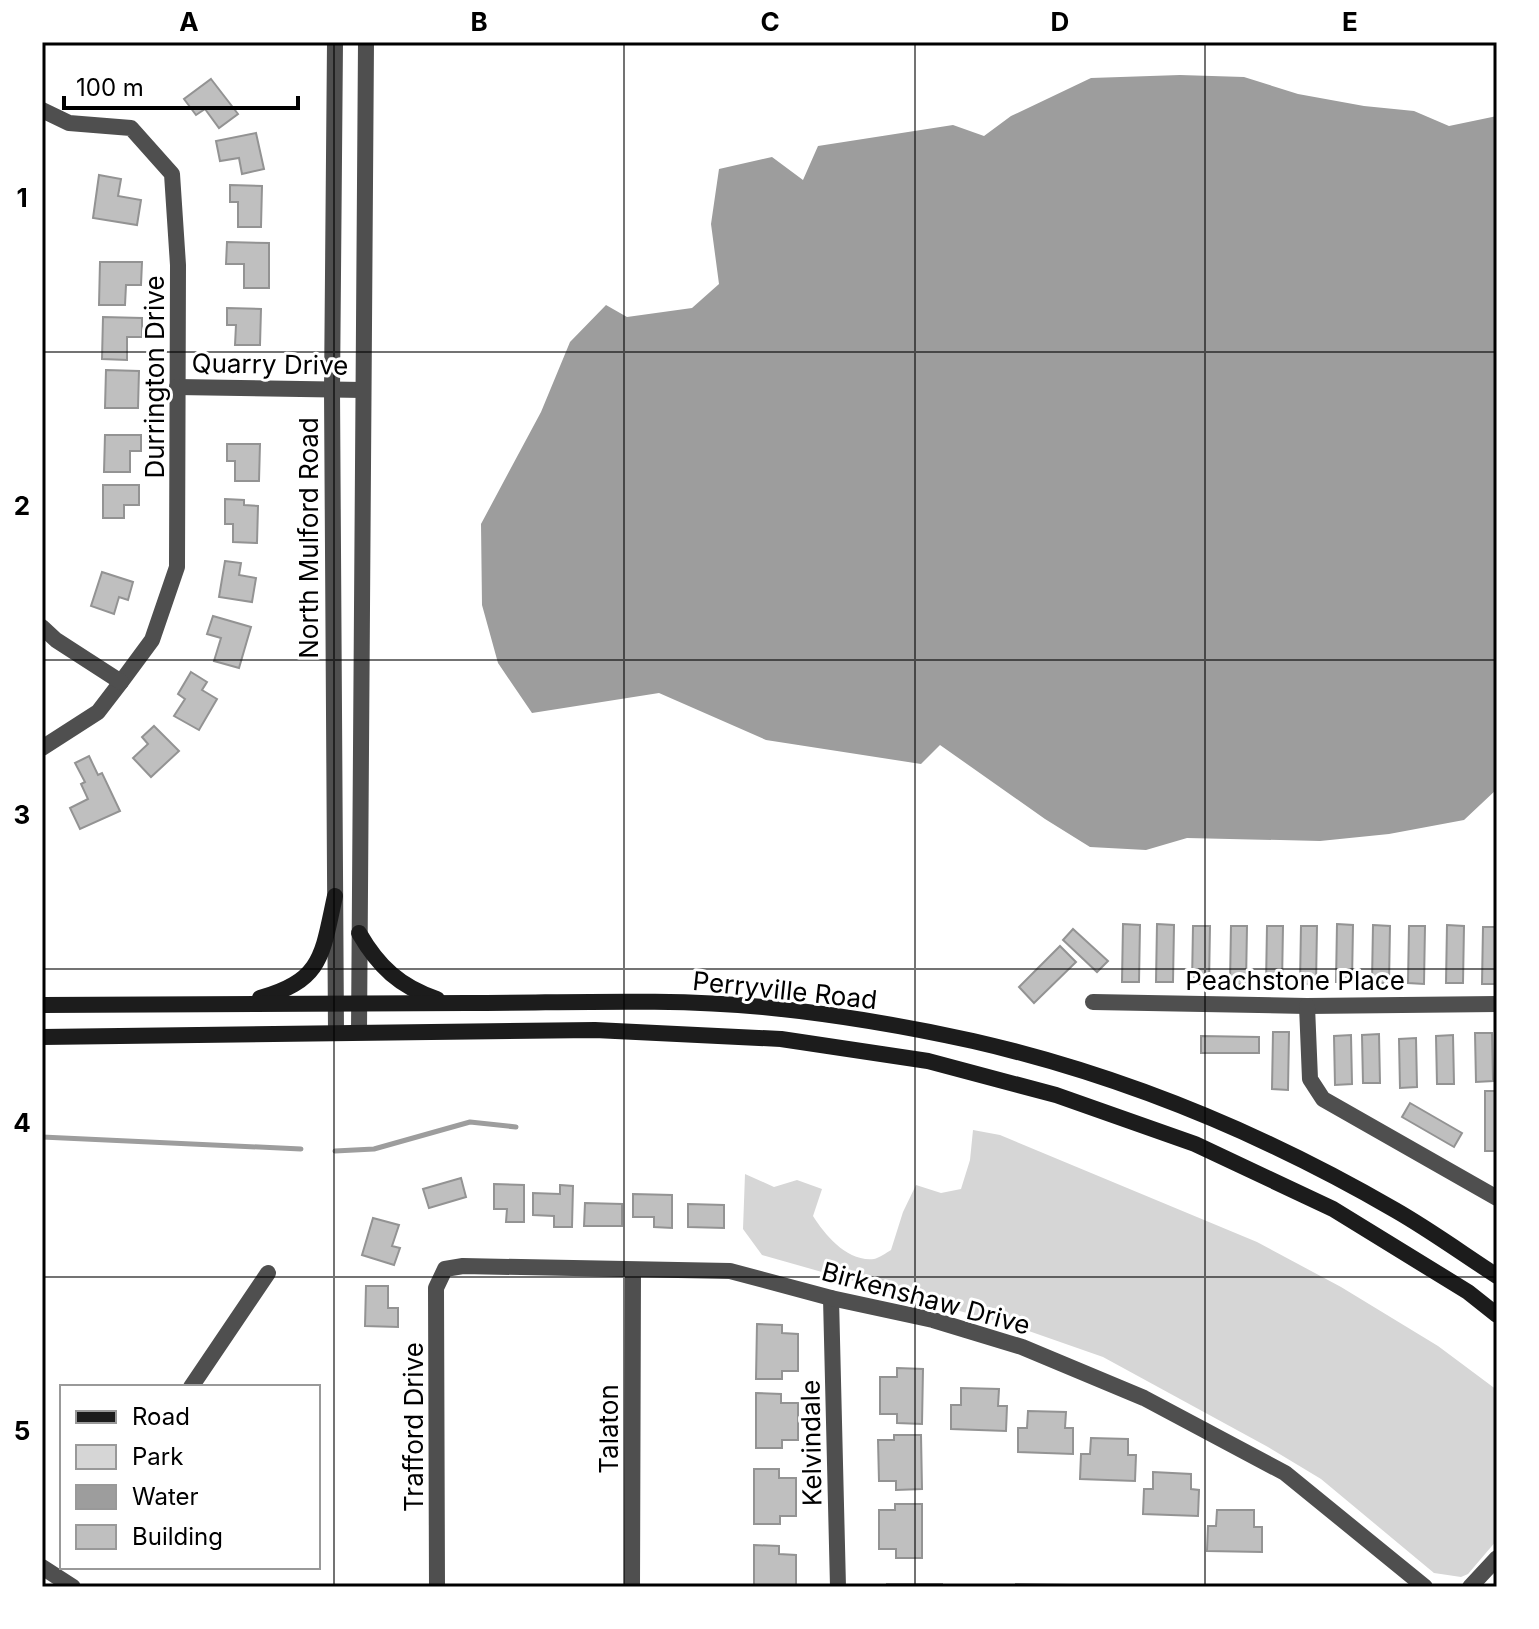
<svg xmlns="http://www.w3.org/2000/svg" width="1539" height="1629" font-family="Inter,sans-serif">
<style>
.green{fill:#d6d6d6}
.water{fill:#9d9d9d}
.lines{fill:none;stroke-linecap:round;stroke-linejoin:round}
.stream{stroke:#9d9d9d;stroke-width:5}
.building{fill:#bfbfbf;stroke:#939393;stroke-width:2}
.minor{stroke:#4f4f4f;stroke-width:16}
.tertiary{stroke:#4f4f4f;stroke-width:16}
.secondary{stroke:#1c1c1c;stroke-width:16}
.grid{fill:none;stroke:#000;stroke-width:2;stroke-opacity:0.55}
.labels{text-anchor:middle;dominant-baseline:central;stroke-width:6;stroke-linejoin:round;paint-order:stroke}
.street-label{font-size:26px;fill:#000;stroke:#fff}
.neatline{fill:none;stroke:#000;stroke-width:3}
.grid-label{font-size:26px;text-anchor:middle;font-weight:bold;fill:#000}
</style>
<rect width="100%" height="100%" fill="#fff"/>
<path class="green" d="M973,1130l27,5 257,107 84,45 97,59 59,44v150l-29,34 -7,3 -27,-4 -113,-94 -53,-32 -165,-90 -80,-28 -261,-74 -19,-26 2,-55 29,13 23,-7 25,9 -9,27c12,19 34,46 61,43 5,-1 12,-6 17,-9l12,-38 13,-27 25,8 20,-4 9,-29z"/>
<polygon class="water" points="1180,75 1244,77 1298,94 1364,106 1414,111 1449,126 1497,116 1497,789 1464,820 1389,834 1320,841 1187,838 1146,850 1090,847 1045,819 940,745 921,764 766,740 659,693 532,713 498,663 482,605 481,524 541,412 570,342 606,305 627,317 692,308 719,284 711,224 719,169 772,157 803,180 818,146 953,125 984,136 1011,116 1091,78"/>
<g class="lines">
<g class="stream">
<polyline points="42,1137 301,1149"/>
<polyline points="335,1151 374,1149 470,1122 516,1127"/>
</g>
</g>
<g class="building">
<polygon points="211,79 238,114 219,128 205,109 196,115 184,99"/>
<polygon points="256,133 264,169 242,174 239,158 220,161 216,141"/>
<polygon points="99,175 121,179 118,196 141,200 137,225 93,218"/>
<polygon points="230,185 262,186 261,227 238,227 238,202 230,202"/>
<polygon points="227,242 269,243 269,288 244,288 244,264 226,264"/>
<polygon points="100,262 142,262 141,285 126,285 125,305 99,305"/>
<polygon points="227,308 261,309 260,345 235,345 236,325 227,325"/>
<polygon points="103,317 142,318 142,337 127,337 127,360 102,359"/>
<polygon points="106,370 139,371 138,408 105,408"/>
<polygon points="105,435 141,435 141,451 130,451 130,472 104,472"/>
<polygon points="227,444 260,444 259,481 235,481 235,461 227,461"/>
<polygon points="103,485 139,485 139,505 124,505 124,518 103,518"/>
<polygon points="225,499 244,500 244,505 258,506 257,543 233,542 233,524 225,524"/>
<polygon points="225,561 241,563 239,575 256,578 252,602 219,597"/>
<polygon points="102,572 133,582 128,600 119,597 114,614 91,606"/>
<polygon points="213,616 251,627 239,668 214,661 221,638 207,634"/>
<polygon points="191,672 207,682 202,690 217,699 199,730 174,716 185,699 178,694"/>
<polygon points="154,726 179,751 151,777 133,758 148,744 142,737"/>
<polygon points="89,756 98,775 102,773 120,811 80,829 70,808 88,799 81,784 85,782 75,763"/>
<polygon points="1123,924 1140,925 1139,982 1122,982"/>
<polygon points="1157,924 1174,925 1173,982 1156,982"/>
<polygon points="1337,924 1353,925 1352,982 1336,982"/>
<polygon points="1373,925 1390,926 1389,983 1372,983"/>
<polygon points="1447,925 1464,926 1463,983 1446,983"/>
<polygon points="1193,926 1210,926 1209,984 1192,984"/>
<polygon points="1231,926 1247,926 1246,984 1230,984"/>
<polygon points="1267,926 1283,926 1282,984 1266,984"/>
<polygon points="1301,926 1317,926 1316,984 1300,984"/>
<polygon points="1409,926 1425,926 1424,984 1408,983"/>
<polygon points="1483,927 1497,927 1497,984 1482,984"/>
<polygon points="1073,929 1108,961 1097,972 1063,940"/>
<polygon points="1060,946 1076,962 1034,1003 1019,987"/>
<polygon points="1273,1032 1289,1032 1288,1090 1272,1089"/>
<polygon points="1475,1033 1492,1033 1493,1081 1476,1082"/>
<polygon points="1379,1034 1380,1083 1363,1083 1362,1035"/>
<polygon points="1351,1035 1352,1084 1335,1085 1334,1036"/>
<polygon points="1453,1035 1454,1084 1437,1084 1436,1036"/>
<polygon points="1201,1036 1259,1037 1259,1053 1201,1053"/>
<polygon points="1416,1038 1417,1087 1400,1088 1399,1039"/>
<rect x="1485" y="1091" width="12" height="60"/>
<polygon points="1410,1103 1462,1133 1454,1147 1402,1117"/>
<polygon points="461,1178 466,1197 429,1208 423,1189"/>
<polygon points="494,1184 524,1185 524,1222 506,1222 507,1209 494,1209"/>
<polygon points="560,1185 573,1186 572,1227 554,1227 554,1216 533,1215 533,1193 560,1194"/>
<polygon points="633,1194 672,1195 672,1228 654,1227 654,1217 633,1217"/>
<polygon points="585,1203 622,1204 622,1226 584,1226"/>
<polygon points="688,1204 724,1205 724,1228 688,1227"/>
<polygon points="373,1218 399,1225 392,1246 400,1248 394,1265 362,1255"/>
<polygon points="366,1286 388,1286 388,1308 398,1308 398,1327 365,1326"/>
<polygon points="757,1324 782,1325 782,1333 798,1334 798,1371 782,1371 782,1379 756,1379"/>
<polygon points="897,1368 923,1369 922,1424 897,1423 897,1414 880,1414 880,1377 897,1377"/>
<polygon points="961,1388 999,1389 998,1406 1007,1406 1006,1431 951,1429 951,1405 961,1405"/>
<polygon points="756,1393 781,1394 781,1403 798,1403 798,1440 782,1440 782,1448 756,1448"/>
<polygon points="1028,1411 1066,1412 1065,1428 1073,1428 1073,1454 1018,1452 1018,1428 1027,1428"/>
<polygon points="894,1435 921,1435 922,1489 896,1490 896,1481 879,1481 878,1440 894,1440"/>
<polygon points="1091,1438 1128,1439 1128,1455 1136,1455 1135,1481 1080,1479 1081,1454 1090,1454"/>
<polygon points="754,1469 779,1469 779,1478 796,1478 796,1516 780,1516 780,1524 754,1524"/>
<polygon points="1153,1472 1191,1474 1191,1489 1199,1490 1198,1516 1143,1514 1144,1489 1153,1489"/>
<polygon points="895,1504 922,1504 922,1558 896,1558 896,1549 879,1549 879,1510 895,1510"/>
<polygon points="1217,1510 1254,1510 1254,1527 1262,1527 1262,1552 1207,1551 1208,1526 1216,1526"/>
<polygon points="754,1545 779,1546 779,1554 796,1555 796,1587 754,1587"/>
<rect x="887" y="1584" width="55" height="3"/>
<polygon points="1016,1584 1070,1585 1070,1587 1016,1587"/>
<polygon points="951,1585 1006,1586 1006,1587 951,1587"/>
</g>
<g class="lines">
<g class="minor">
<polyline points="42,110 69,123 131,128 172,174 178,265 177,567 152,640 121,682 98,712 42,748"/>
<polyline points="177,387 363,390"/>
<polyline points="42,627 56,640 121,682"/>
<polyline points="1093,1002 1307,1006 1497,1004"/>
<polyline points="1307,1006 1310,1079 1323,1099 1497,1198"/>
<polyline points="831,1298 838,1587"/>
<polyline points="191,1387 268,1273"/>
<polyline points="42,1567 73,1587"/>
<polyline points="437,1587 436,1288 445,1269 463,1266 730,1271 831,1298 933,1320 1022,1347 1144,1398 1285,1473 1425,1587"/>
<polyline points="632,1587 633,1271"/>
<polyline points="1470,1587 1497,1558"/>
</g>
<g class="tertiary">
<polyline points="335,42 332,390 336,1033"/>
<polyline points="359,1032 366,42"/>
</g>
<g class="secondary">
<path d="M359,933c19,33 41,54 78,66"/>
<path d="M260,998c63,-18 62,-43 75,-102"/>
<path d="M42,1005c142,-1 284,-1 425,-2 99,0 199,-5 296,4 71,7 142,19 210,34 148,34 291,93 422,169 35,20 68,44 102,66"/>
<polyline points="42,1037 595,1030 781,1039 928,1061 1056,1095 1195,1144 1333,1209 1468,1292 1497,1315"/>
</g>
</g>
<path class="grid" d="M334,42v1545M624,42v1545M915,42v1545M1205,42v1545M42,352h1455M42,660h1455M42,969h1455M42,1277h1455"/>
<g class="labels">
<g class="street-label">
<text transform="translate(270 364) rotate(1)">Quarry Drive</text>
<text transform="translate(154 377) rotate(-90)">Durrington Drive</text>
<text transform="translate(308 538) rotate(-90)">North Mulford Road</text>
<text x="1295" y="980">Peachstone Place</text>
<text transform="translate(785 990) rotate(6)">Perryville Road</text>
<text transform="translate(926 1298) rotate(15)">Birkenshaw Drive</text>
<text transform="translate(413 1427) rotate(-90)">Trafford Drive</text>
<text transform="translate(608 1429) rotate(-90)">Talaton</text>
<text transform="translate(811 1443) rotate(-91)">Kelvindale</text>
</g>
</g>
<rect width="1539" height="1629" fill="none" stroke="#ffffff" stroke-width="88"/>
<rect x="60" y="1385" width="260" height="184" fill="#ffffff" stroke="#999999" stroke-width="2"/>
<rect x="76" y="1411" width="40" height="12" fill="#1c1c1c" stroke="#999999" stroke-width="2"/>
<text x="132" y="1425" font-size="24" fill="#000000">Road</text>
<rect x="76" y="1445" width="40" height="24" fill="#d6d6d6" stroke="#999999" stroke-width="2"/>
<text x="132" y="1465" font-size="24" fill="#000000">Park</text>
<rect x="76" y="1485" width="40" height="24" fill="#9d9d9d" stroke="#999999" stroke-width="2"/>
<text x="132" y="1505" font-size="24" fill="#000000">Water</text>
<rect x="76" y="1525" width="40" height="24" fill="#bfbfbf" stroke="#999999" stroke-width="2"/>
<text x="132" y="1545" font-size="24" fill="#000000">Building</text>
<path d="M64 96v12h234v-12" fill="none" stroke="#000000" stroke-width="4"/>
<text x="76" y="96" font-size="24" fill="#000000" stroke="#ffffff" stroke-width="6" paint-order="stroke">100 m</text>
<rect x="44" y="44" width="1451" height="1541" class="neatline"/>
<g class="grid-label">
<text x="189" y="31">A</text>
<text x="479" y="31">B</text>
<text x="770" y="31">C</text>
<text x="1060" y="31">D</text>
<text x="1350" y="31">E</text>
<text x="22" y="207">1</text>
<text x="22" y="515">2</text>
<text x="22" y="824">3</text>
<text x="22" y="1132">4</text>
<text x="22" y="1440">5</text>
</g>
</svg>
